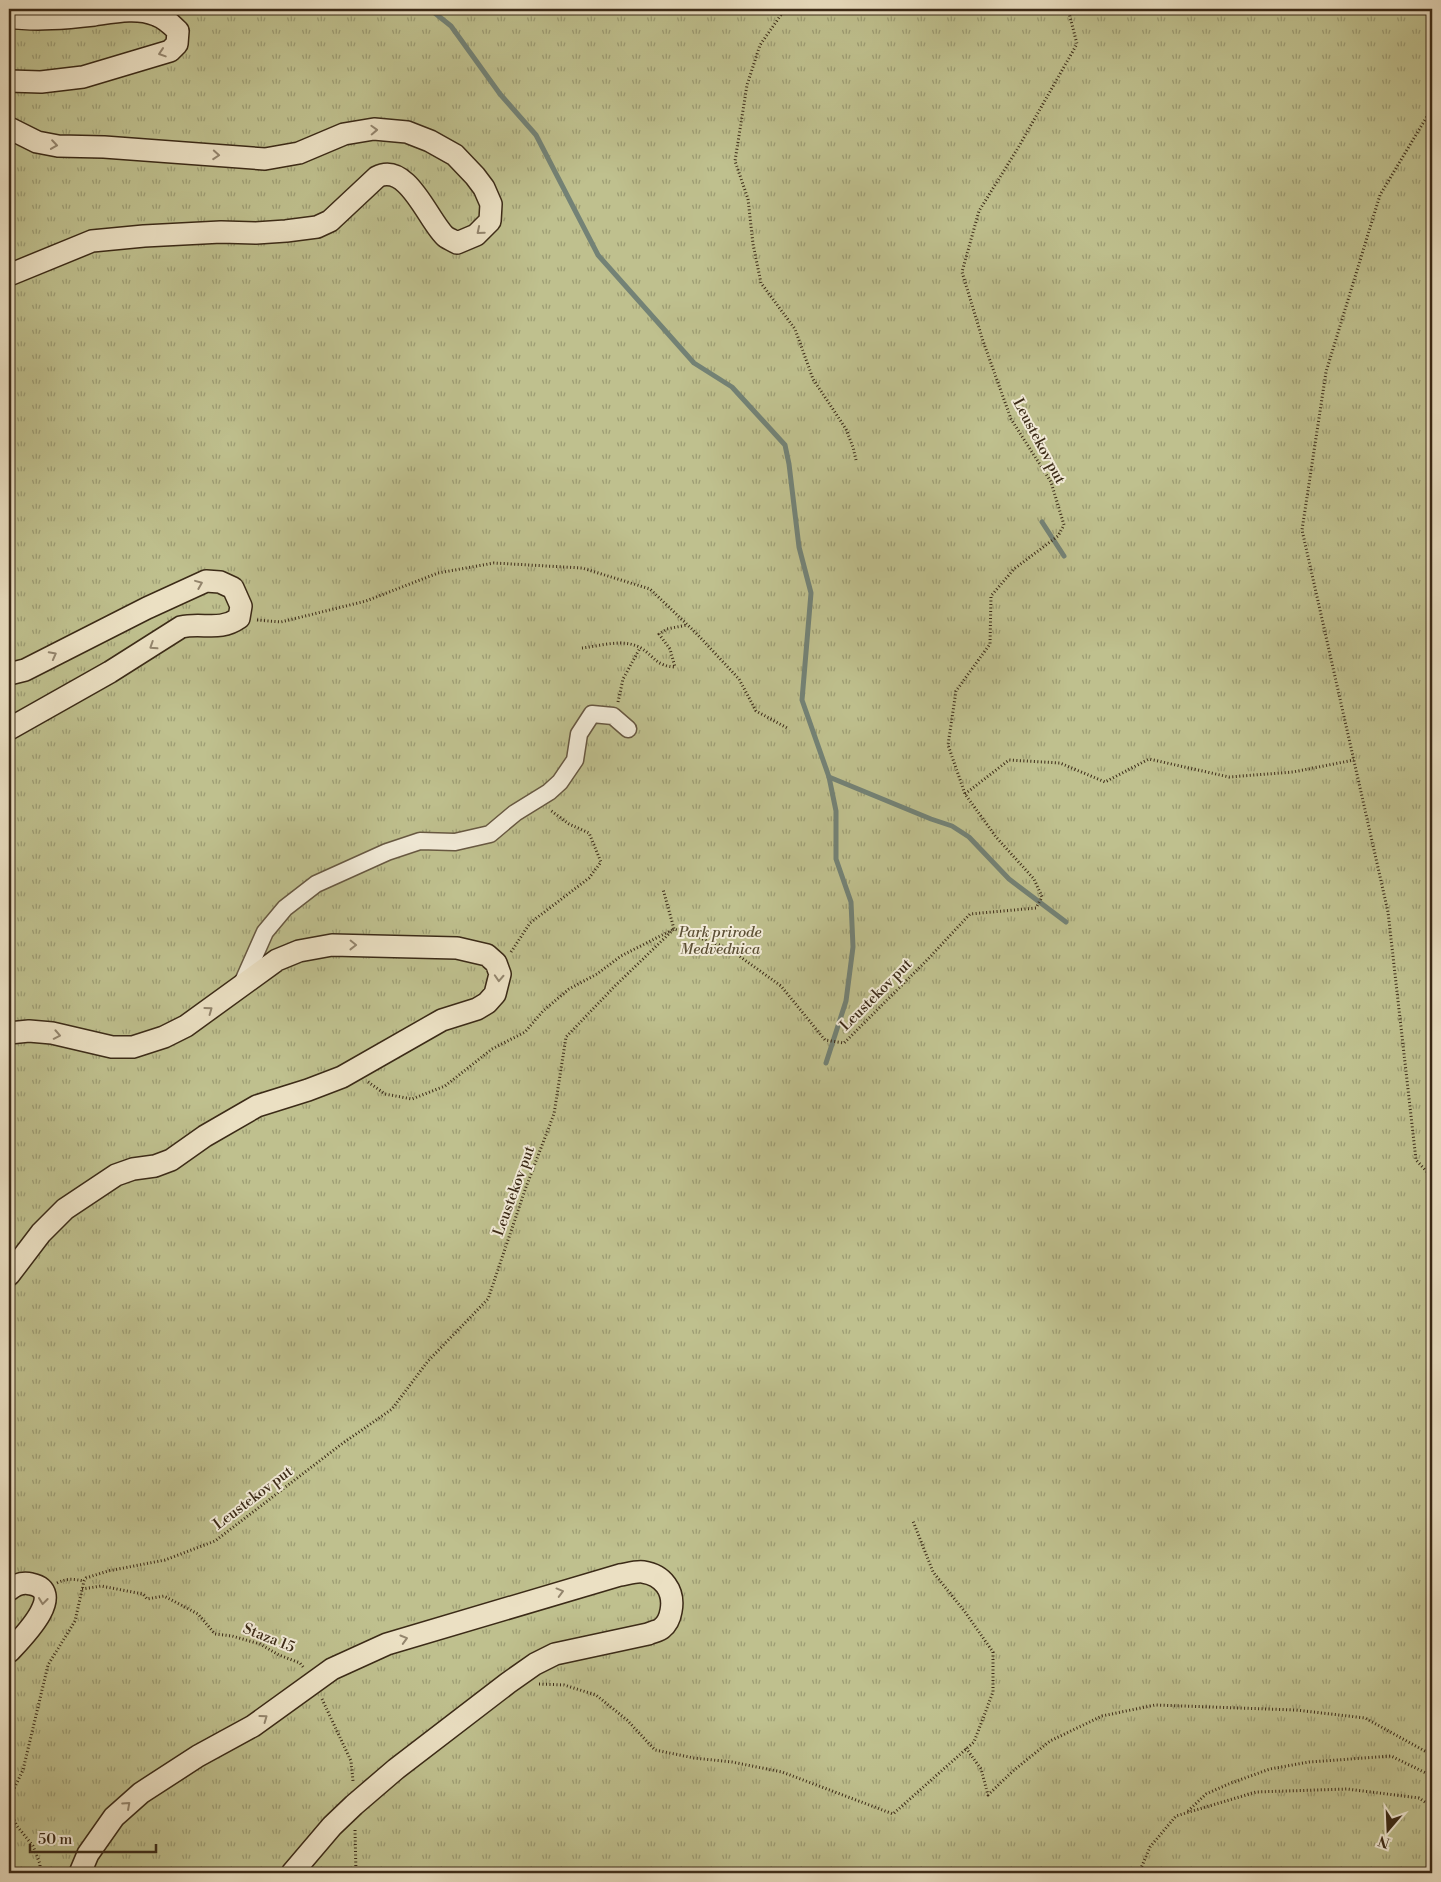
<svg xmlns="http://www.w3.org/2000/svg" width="1441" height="1882" font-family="'Libre Bodoni',serif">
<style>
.park{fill:url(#park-tufts);stroke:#7d7552}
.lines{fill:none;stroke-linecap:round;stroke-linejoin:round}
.stream{stroke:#738276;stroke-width:5}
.minor-casing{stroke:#675842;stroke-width:19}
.major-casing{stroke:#3b2a17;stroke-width:24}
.path{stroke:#3b2a17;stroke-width:3;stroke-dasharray:1 2.5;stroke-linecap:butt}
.minor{stroke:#f2ebd8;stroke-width:16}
.major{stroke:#ebe0c3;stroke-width:21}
.oneway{stroke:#93856d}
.labels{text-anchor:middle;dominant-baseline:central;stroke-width:4;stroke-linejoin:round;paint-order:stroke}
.street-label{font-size:15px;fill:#3b2a17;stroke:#f2ebd8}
.park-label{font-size:15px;font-style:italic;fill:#5c5035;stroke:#f2ebd8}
</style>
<defs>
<pattern id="park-tufts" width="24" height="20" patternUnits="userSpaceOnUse" patternTransform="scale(1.25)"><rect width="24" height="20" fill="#bfc08e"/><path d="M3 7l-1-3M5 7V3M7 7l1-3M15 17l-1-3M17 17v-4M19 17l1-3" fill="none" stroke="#9c9c73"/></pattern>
</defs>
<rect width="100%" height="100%" fill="#ebe0c3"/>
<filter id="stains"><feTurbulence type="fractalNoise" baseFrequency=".004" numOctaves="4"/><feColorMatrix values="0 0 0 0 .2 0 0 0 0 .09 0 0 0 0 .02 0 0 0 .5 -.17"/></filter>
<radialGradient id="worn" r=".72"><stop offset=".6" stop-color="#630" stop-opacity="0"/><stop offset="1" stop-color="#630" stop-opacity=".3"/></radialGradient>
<rect class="park" x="9" y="9" width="1423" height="1864"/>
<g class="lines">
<g class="stream">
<polyline points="427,9 431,10 451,26 500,94 536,135 598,255 694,363 732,387 785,445 789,464 799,547 811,593 802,700 829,777 836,811 836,859 851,902 853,947 846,1001 826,1063"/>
<polyline points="1042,522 1064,556"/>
<polyline points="829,777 931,819 952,826 969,837 1009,879 1066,922"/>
</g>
<g class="minor-casing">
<polyline id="minor" points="241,986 265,932 285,908 316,884 387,852 420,841 455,842 490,834 515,813 549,792 560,782 575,760 579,734 592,714 613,716 628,729"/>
</g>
<g class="major-casing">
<g id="major">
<path d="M9,17c27,4 58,1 85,-2 20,-3 43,-8 62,0 9,3 16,10 22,16l-1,13 -7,7 -87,26 -42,5 -32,-1"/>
<path d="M9,128l28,14 21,4 46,1 161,12 34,-6 45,-19 30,-5 33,3 23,9 25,14 20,21 9,12 7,16 -1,17 -14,14 -19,8c-3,-2 -8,-4 -11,-6 -17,-14 -38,-76 -69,-60l-47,44 -13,6 -31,4 -30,2 -35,-1 -77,4 -52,5 -83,34"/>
<path d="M9,674l16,-4 122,-62 59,-27 14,1 13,6 8,18 -2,12c-20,14 -36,4 -58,9l-71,45 -101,57"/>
<polyline points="9,1033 29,1031 52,1033 112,1047 133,1047 164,1037 186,1026 277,960 299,951 332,945 457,948 487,955 496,963 500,974 495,994 487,1003 477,1009 442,1020 342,1077 308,1090 257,1106 205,1136 171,1160 155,1166 133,1169 116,1175 65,1209 41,1233 9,1275"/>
<path d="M9,1590c6,-5 14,-8 22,-6 38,8 -11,56 -22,68"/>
<path d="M80,1873l8,-19 26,-37 27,-24 57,-37 55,-30 79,-57 55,-25 233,-69c7,-1 16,-4 23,-3 20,3 32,19 28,39 -1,6 -4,13 -9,17 -3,3 -10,4 -14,6l-93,20 -20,10 -27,19 -112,86 -42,36 -22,21 -40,47"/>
</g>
</g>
<g class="path">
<polyline points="785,9 760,45 747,85 735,161 748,199 753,244 761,283 795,329 813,379 846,429 853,447 856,460"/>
<polyline points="1428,9 1432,25"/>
<polyline points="1432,108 1380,195 1326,372 1302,530 1388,912 1416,1160 1432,1177"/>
<polyline points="257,620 281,622 366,601 438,573 494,563 582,568 650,589 696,633 739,679 756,711 789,729"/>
<path d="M582,648c19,-2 41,-10 59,0 14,9 15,18 34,19l-5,-18 -11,-15 8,-5 20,-4"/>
<polyline points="618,702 623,679 640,648"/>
<polyline points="965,794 1009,760 1060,763 1105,782 1149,759 1229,777 1293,772 1354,760"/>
<polyline points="511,952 530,923 589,878 601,862 589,833 569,824 550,810"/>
<polyline points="368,1082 385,1094 412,1099 445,1086 492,1049 525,1032 543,1011 569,989 597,974 621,956 674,929 663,889"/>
<path d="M57,1583c10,-5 16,-4 27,-2"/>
<polyline points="82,1589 101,1586 143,1594 147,1599 164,1596 198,1614 215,1634 232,1636 260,1644 279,1655 300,1663 304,1668"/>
<polyline points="539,1684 564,1685 596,1695 627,1720 655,1750 694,1758 732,1762 782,1772 893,1814 974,1742 993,1692 993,1652 965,1612 933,1572 913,1521"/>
<polyline points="322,1699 351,1761 353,1781"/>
<polyline points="966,1748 981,1769 988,1795 1013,1771 1050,1741 1102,1716 1155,1705 1296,1710 1365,1718 1432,1755"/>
<polyline points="1188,1811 1206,1794 1231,1783 1270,1769 1309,1762 1391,1756 1432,1776"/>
<polyline points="355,1830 356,1873"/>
<polyline points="40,1873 40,1864 33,1846 17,1826 10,1812 10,1797 23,1770 48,1665 75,1621 84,1581 86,1578 108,1571 165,1560 215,1541 343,1443 392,1409 428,1361 488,1299 526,1187 554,1114 566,1037 615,986 674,929 728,948 781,986 825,1040 844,1043 928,959 970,914 1036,908 1042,897 1034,879 996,837 965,794 948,745 956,691 990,644 991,596 1014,569 1058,536 1064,525 1051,482 1011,419 983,341 962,272 979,211 1018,148 1077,44 1068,9"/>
<polyline points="1139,1873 1150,1847 1176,1816 1256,1792 1347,1789 1419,1798 1432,1807"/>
</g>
<use href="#minor" class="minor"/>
<use href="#major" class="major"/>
</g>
<defs><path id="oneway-chevron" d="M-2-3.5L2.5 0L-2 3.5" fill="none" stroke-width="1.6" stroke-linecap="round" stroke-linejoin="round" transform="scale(1.25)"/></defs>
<g class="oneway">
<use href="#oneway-chevron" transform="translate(162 53) rotate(162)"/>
<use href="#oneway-chevron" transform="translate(374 130) rotate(-2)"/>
<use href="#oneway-chevron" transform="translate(54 145) rotate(8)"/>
<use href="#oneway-chevron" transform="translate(216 155) rotate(4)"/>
<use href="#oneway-chevron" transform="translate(480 231) rotate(140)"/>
<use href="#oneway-chevron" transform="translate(199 584) rotate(-22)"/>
<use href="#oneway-chevron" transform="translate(153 646) rotate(147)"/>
<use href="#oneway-chevron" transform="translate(53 655) rotate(-28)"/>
<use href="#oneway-chevron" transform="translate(353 945) rotate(1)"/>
<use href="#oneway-chevron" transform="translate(499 978) rotate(93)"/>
<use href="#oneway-chevron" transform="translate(209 1010) rotate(-36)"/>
<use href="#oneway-chevron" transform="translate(57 1035) rotate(11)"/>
<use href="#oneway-chevron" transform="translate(560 1592) rotate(-15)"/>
<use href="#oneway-chevron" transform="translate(43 1601) rotate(97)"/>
<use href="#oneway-chevron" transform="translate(404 1639) rotate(-16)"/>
<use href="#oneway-chevron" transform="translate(264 1718) rotate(-36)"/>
<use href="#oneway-chevron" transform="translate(127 1805) rotate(-42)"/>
</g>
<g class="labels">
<g class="street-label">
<text transform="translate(1039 441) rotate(62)">Leustekov put</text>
<text transform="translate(876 995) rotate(-45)">Leustekov put</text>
<text transform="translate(514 1191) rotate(-70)">Leustekov put</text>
<text transform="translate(253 1498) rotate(-37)">Leustekov put</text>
<text transform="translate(269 1638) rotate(22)">Staza 15</text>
</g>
<g class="park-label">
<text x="720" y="932">Park prirode<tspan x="720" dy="17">Medvednica</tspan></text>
</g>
</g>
<rect width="1441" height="1882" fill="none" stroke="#ebe0c3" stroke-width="30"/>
<rect x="10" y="10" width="1421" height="1862" fill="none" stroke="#3b2a17" stroke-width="2.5"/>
<rect x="15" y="15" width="1411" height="1852" fill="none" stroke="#3b2a17"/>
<g transform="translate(1388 1830) rotate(199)" stroke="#f2ebd8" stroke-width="4" paint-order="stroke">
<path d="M0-4L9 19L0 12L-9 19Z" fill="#3b2a17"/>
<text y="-8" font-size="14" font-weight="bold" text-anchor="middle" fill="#3b2a17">N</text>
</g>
<path d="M30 1844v8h126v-8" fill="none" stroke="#3b2a17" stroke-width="2.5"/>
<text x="38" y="1844" font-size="15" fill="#3b2a17" stroke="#f2ebd8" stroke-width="4" paint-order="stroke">50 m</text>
<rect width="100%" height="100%" filter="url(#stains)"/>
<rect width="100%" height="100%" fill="url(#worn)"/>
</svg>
